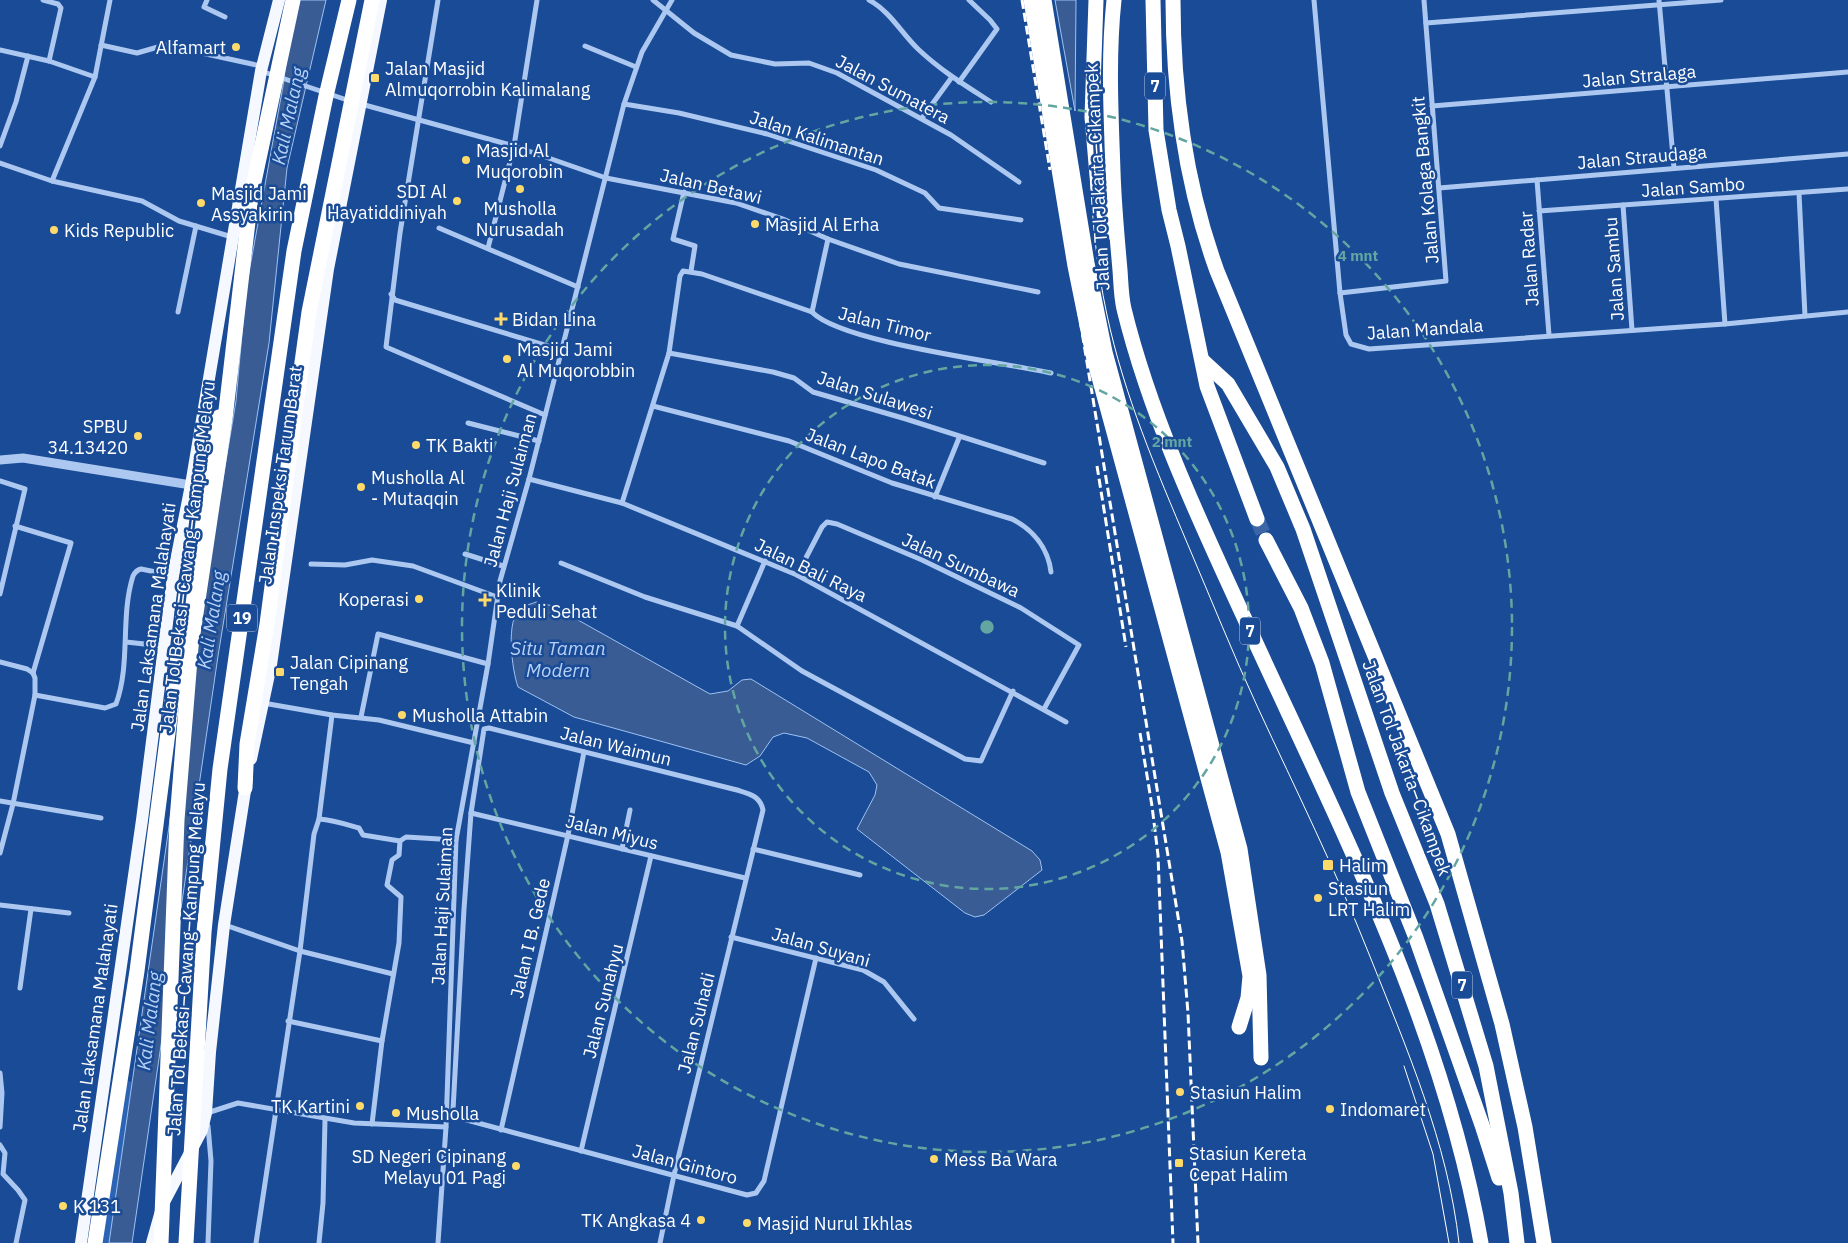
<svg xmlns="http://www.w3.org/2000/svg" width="1848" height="1243" font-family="'IBM Plex Sans',sans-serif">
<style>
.green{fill:#2c64b5}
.water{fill:#385c93;stroke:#9ec2f3}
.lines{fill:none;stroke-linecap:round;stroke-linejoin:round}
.motorway-tunnel{stroke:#3c66a6;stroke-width:15;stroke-dasharray:15 8;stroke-linecap:butt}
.minor{stroke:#acc8f1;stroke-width:5}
.tertiary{stroke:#acc8f1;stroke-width:9}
.primary{stroke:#f5f9ff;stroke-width:12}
.motorway{stroke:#fff;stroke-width:15}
.tram{stroke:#fff;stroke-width:1}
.rail{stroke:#fff;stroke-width:3;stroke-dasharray:9 4;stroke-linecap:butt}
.motorway-bridge{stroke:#fff;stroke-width:15}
.ring{fill:none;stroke:#63a6a1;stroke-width:2.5;stroke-dasharray:9 6}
.poi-dot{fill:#ffda6b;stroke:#194b96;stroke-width:2}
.labels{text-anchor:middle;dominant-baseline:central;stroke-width:5;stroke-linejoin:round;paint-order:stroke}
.shield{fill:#194b96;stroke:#bac9e0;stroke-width:1}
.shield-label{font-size:16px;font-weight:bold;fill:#fff}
.poi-label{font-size:18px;fill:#fff;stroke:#194b96;text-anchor:start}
.street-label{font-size:18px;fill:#fff;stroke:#194b96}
.water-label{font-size:19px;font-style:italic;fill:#b8d2f7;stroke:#194b96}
.centre{fill:#63a6a1;stroke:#194b96;stroke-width:2.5}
.ring-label{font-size:15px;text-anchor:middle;font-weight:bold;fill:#63a6a1;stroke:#194b96;stroke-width:5;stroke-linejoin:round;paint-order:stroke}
</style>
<rect width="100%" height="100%" fill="#194b96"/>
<polygon class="green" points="119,1080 132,1082 109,1243 95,1243"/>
<g class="water">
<polygon points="298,0 326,0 287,168 269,343 218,656 132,1243 109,1243 194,653 236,401 246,289 283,86 291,24"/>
<polygon points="1055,0 1076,0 1075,111"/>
<path d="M536,602l17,4 157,88 18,-3 14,-11 9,-1 281,172 8,9 2,10 -58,45 -9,2 -10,-4 -108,-84 18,-34 2,-10 -8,-13 -62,-34 -23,-5 -11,4 -13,19 -14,9 -172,-48 -56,-30c-6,-17 -13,-68 3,-79 4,-3 11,-4 15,-6z"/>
</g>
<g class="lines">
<polyline class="motorway-tunnel" points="1257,519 1266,540"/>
<g class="minor">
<polyline points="43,0 58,4 61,8 49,61"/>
<polyline points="207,0 204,7 225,17"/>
<polyline points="438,0 400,233 386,347 545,415"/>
<polyline points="653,0 694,33 731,55 775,64 809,63 837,73 951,135 1019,182"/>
<path d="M869,0c21,11 33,34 49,49 22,21 48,37 73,53"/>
<polyline points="1314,0 1340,293 1346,335 1351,344 1369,349 1725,324 1848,312"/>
<polyline points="1659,0 1674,168"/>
<polyline points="1426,23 1721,0"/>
<polyline points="101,45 137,53 165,45 261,66"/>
<polyline points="585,46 636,67"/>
<polyline points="0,50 49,61 95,77"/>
<polyline points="261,71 350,101"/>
<polyline points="959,82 997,29 990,20 969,0"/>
<polyline points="361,104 514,146 606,178 736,203 783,219 828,239 899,264 1038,292"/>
<polyline points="624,104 679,113 767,134 876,170 925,193 939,208 1021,220"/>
<polyline points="1432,106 1848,72"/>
<polyline points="922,118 952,77"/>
<polyline points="0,146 16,102 28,56"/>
<polyline points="0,163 52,181 142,201 179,221 232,237"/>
<polyline points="1537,180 1549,335"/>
<polyline points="52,181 95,77 110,0"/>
<polyline points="1439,188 1848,154"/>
<polyline points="684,192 673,239 695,246 691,271"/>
<polyline points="1799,193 1805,316"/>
<polyline points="1716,199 1725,324"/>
<polyline points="1623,205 1632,330"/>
<polyline points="1539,211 1848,189"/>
<polyline points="439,228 578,287"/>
<polyline points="488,248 514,146 537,0"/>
<polyline points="1340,293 1446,281 1424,0"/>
<polyline points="391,294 395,300 561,350"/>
<polyline points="178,312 196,226"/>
<polyline points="812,312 828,239"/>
<polyline points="669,353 773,372 794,378 813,392 906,419 1044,463"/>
<path d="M653,406l136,35 103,42 120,36c21,11 36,29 39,53"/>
<polyline points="468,423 539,441"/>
<polyline points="529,479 622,503 797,575 1066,722"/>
<polyline points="0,481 25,489 0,594"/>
<polyline points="935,497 959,438"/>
<path d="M622,503l47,-150 11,-77 3,-5 19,3 110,38c30,31 190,50 239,61"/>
<polyline points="15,526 71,543 33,673"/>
<polyline points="465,554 503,566"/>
<polyline points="561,563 645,597 737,626 765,561"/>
<polyline points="311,564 345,565 372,560 413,566 497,597"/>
<polyline points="797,575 822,527 827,522 837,524 922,560 1021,608 1079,645 1044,709"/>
<polyline points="737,626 802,671 965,759 981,761 1013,691"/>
<polyline points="126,642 163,646"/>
<polyline points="0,662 27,669 33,673"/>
<path d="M35,695l70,13 11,-4c15,-41 4,-87 17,-128 2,-4 4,-6 8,-7l30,6"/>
<polyline points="263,703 332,715 379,720 474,743"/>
<polyline points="361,717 378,634 488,664"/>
<polyline points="0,801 101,818"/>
<polyline points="471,813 745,878"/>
<path d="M319,819c14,1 26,5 40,9l4,7 37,6"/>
<polyline points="622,849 630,810"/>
<polyline points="753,849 860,875"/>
<polyline points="0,853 13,804 35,695 35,678 33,673"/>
<polyline points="0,905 69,913"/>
<polyline points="225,925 300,951 393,974"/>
<polyline points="731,937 863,970 884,982 914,1019"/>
<polyline points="20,988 31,909"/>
<polyline points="288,1021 382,1041"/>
<polyline points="0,1073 2,1093 0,1127"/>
<polyline points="207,1113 238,1103 354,1123 446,1127"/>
<polyline points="372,1124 382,1041 399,943 401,897 387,885 392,860 399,855 400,841 406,837 456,840"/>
<polyline points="501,1130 568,835 584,752"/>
<polyline points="0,1145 5,1153 3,1174 18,1190 25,1200 16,1243"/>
<polyline points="581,1151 651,856"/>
<polyline points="208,1243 211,1161 208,1126"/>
<polyline points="256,1243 300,951 314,834 319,819 332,715"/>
<polyline points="319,1243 323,1203 325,1120"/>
<polyline points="438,1243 446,1127 456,840 488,664 500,581 529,479 624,104 642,52 672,0"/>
<path d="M660,1243l14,-68 89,-365c-3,-14 -13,-16 -26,-20l-248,-62 -5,1 -13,84 -7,96 -11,201 10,9 284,76 9,-2 8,-12 52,-223"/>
</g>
<polyline class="tertiary" points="0,460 23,458 191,485"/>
<g class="primary">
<polyline points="251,759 271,665 328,269 381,0"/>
<polyline points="81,1243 142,820 173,576 191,485 261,71 279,0"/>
<polyline points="152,1243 163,1204 202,1130 206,1113 210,1052 224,925 247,778"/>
</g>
<g class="motorway">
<polyline points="1031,0 1075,266 1093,355 1228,852 1250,976 1248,998 1239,1027"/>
<polyline points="1044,0 1087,263 1105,352 1240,849 1259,975 1261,1058"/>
<polyline points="1096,0 1092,117 1098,187 1108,232"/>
<path d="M1114,0c-6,57 -3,114 -1,171 1,33 4,66 7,99 1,13 1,26 4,39 27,110 78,217 125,319 91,199 194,397 232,615"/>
<polyline points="1153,0 1156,130 1169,210 1178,246 1207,386 1257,519"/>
<path d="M1173,0c0,93 12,183 44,271l231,563 54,190 23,103 19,116"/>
<polyline points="1203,361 1228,384 1277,467 1303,529 1392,793 1437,904 1486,1066 1511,1193 1517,1243"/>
<polyline points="1266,540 1301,608 1322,663 1358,792 1416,938 1482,1125 1499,1178"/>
<polyline points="245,788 247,744 267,624 298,391"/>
<polyline points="95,1243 137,971 195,525 219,417"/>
</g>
<g class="tram">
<path d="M1096,0c-9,104 -11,213 11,315 17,80 49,154 81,230 23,54 45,109 70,163 38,82 78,163 111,246 37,93 79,189 90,289"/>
<polyline points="1404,1066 1433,1154 1449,1243"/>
</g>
<g class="rail">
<polyline points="1022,0 1050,170"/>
<polyline points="1030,0 1072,271 1182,941 1188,1013 1198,1243"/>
<polyline points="1097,466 1126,647"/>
<polyline points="1140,733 1152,806 1158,855 1173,1243"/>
</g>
<g class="motorway-bridge">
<polyline points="298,391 309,312 372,0"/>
<polyline points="161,1243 177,820 191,647 225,419 251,196 293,0"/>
<polyline points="186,1243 204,932 220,769 294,251 326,96 349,0"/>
</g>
</g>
<g class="ring">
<circle cx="987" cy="627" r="262"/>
<circle cx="987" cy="627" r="525"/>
</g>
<g class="poi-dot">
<circle cx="236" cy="47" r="5"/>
<rect x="370" y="73" width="10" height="10" rx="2.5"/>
<circle cx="466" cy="160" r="5"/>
<circle cx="520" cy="189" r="5"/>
<circle cx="457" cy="201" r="5"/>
<circle cx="201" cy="203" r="5"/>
<circle cx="755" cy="224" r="5"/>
<circle cx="54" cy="230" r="5"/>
<path d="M498.5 311.5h5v5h5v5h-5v5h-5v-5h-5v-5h5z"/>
<circle cx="507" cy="359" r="5"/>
<circle cx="138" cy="436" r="5"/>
<circle cx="416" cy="445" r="5"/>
<circle cx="361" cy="487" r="5"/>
<circle cx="419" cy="599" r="5"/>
<path d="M482.5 592.5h5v5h5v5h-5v5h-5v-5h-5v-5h5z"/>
<rect x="275" y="667" width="10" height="10" rx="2.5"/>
<circle cx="402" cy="715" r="5"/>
<rect x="1322" y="859" width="12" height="12" rx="2.5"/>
<circle cx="1318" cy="898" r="5"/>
<circle cx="1180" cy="1092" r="5"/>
<circle cx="360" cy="1106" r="5"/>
<circle cx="1330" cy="1109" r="5"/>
<circle cx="396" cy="1113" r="5"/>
<circle cx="934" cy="1159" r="5"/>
<rect x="1174" y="1158" width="10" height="10" rx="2.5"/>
<circle cx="516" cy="1166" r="5"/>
<circle cx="63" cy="1206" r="5"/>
<circle cx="701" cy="1220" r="5"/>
<circle cx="747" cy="1223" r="5"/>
</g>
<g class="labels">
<g class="shield">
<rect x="1145" y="72.5" width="20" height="27" rx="4"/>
<rect x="227" y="604.5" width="30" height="27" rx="4"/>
<rect x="1240" y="617.5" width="20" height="27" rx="4"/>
<rect x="1452" y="971.5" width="20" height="27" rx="4"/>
</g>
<g class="shield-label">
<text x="1155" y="86">7</text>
<text x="242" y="618">19</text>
<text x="1250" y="631">7</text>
<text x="1462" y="985">7</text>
</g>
<g class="poi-label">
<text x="226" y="47" text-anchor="end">Alfamart</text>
<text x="385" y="68">Jalan Masjid<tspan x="385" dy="21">Almuqorrobin Kalimalang</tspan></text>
<text x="476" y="150">Masjid Al<tspan x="476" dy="21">Muqorobin</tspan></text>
<text x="447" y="191" text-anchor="end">SDI Al<tspan x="447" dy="21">Hayatiddiniyah</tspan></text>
<text x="211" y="193">Masjid Jami<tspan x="211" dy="21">Assyakirin</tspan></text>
<text x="520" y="208" text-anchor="middle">Musholla<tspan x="520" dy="21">Nurusadah</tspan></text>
<text x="765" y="224">Masjid Al Erha</text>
<text x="64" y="230">Kids Republic</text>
<text x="512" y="319">Bidan Lina</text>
<text x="517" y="349">Masjid Jami<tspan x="517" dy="21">Al Muqorobbin</tspan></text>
<text x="128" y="426" text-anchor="end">SPBU<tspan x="128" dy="21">34.13420</tspan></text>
<text x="426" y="445">TK Bakti</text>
<text x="371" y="477">Musholla Al<tspan x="371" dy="21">- Mutaqqin</tspan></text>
<text x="496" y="590">Klinik<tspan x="496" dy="21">Peduli Sehat</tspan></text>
<text x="409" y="599" text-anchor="end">Koperasi</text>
<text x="290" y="662">Jalan Cipinang<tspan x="290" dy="21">Tengah</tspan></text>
<text x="412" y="715">Musholla Attabin</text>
<text x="1339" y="865">Halim</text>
<text x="1328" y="888">Stasiun<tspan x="1328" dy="21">LRT Halim</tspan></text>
<text x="1190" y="1092">Stasiun Halim</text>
<text x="350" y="1106" text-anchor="end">TK Kartini</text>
<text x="1340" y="1109">Indomaret</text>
<text x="406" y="1113">Musholla</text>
<text x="1189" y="1153">Stasiun Kereta<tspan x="1189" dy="21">Cepat Halim</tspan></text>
<text x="506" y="1156" text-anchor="end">SD Negeri Cipinang<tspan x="506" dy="21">Melayu 01 Pagi</tspan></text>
<text x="944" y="1159">Mess Ba Wara</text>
<text x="73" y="1206">K 131</text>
<text x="691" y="1220" text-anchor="end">TK Angkasa 4</text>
<text x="757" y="1223">Masjid Nurul Ikhlas</text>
</g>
<g class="street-label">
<text transform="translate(1639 76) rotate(-5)">Jalan Stralaga</text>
<text transform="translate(893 89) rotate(28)">Jalan Sumatera</text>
<text transform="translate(817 138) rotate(18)">Jalan Kalimantan</text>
<text transform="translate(1642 157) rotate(-5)">Jalan Straudaga</text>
<text transform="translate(1097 177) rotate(-93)">Jalan Tol Jakarta–Cikampek</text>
<text transform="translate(1425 180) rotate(-95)">Jalan Kolaga Bangkit</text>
<text transform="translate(711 186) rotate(13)">Jalan Betawi</text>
<text transform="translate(1693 187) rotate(-4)">Jalan Sambo</text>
<text transform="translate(1529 259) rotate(-94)">Jalan Radar</text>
<text transform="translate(1614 269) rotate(-94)">Jalan Sambu</text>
<text transform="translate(885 324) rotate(14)">Jalan Timor</text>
<text transform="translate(1425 329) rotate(-4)">Jalan Mandala</text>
<text transform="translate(875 395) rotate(18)">Jalan Sulawesi</text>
<text transform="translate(871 458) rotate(21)">Jalan Lapo Batak</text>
<text transform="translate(280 475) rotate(-82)">Jalan Inspeksi Tarum Barat</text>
<text transform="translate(510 490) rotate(-75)">Jalan Haji Sulaiman</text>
<text transform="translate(187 557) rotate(-83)">Jalan Tol Bekasi–Cawang–Kampung Melayu</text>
<text transform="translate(961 565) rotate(25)">Jalan Sumbawa</text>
<text transform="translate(811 570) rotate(26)">Jalan Bali Raya</text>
<text transform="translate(153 617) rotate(-82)">Jalan Laksamana Malahayati</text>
<text transform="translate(616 746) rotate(14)">Jalan Waimun</text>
<text transform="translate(1407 768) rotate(70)">Jalan Tol Jakarta–Cikampek</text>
<text transform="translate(612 832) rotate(14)">Jalan Miyus</text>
<text transform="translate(442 906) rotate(-87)">Jalan Haji Sulaiman</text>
<text transform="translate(530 938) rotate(-77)">Jalan I B. Gede</text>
<text transform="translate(821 947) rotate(16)">Jalan Suyani</text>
<text transform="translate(186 959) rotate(-86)">Jalan Tol Bekasi–Cawang–Kampung Melayu</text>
<text transform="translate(603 1001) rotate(-76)">Jalan Sunahyu</text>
<text transform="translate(95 1018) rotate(-82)">Jalan Laksamana Malahayati</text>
<text transform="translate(696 1023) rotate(-76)">Jalan Suhadi</text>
<text transform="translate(685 1164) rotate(15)">Jalan Gintoro</text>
</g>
<g class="water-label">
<text transform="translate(288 116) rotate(-78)">Kali Malang</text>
<text transform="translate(211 620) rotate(-81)">Kali Malang</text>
<text x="558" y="648">Situ Taman<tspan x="558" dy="22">Modern</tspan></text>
<text transform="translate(149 1021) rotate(-83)">Kali Malang</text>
</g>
</g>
<circle cx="987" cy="627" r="8" class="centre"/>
<g class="ring-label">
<text x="1358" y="261">4 mnt</text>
<text x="1172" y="447">2 mnt</text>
</g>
</svg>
